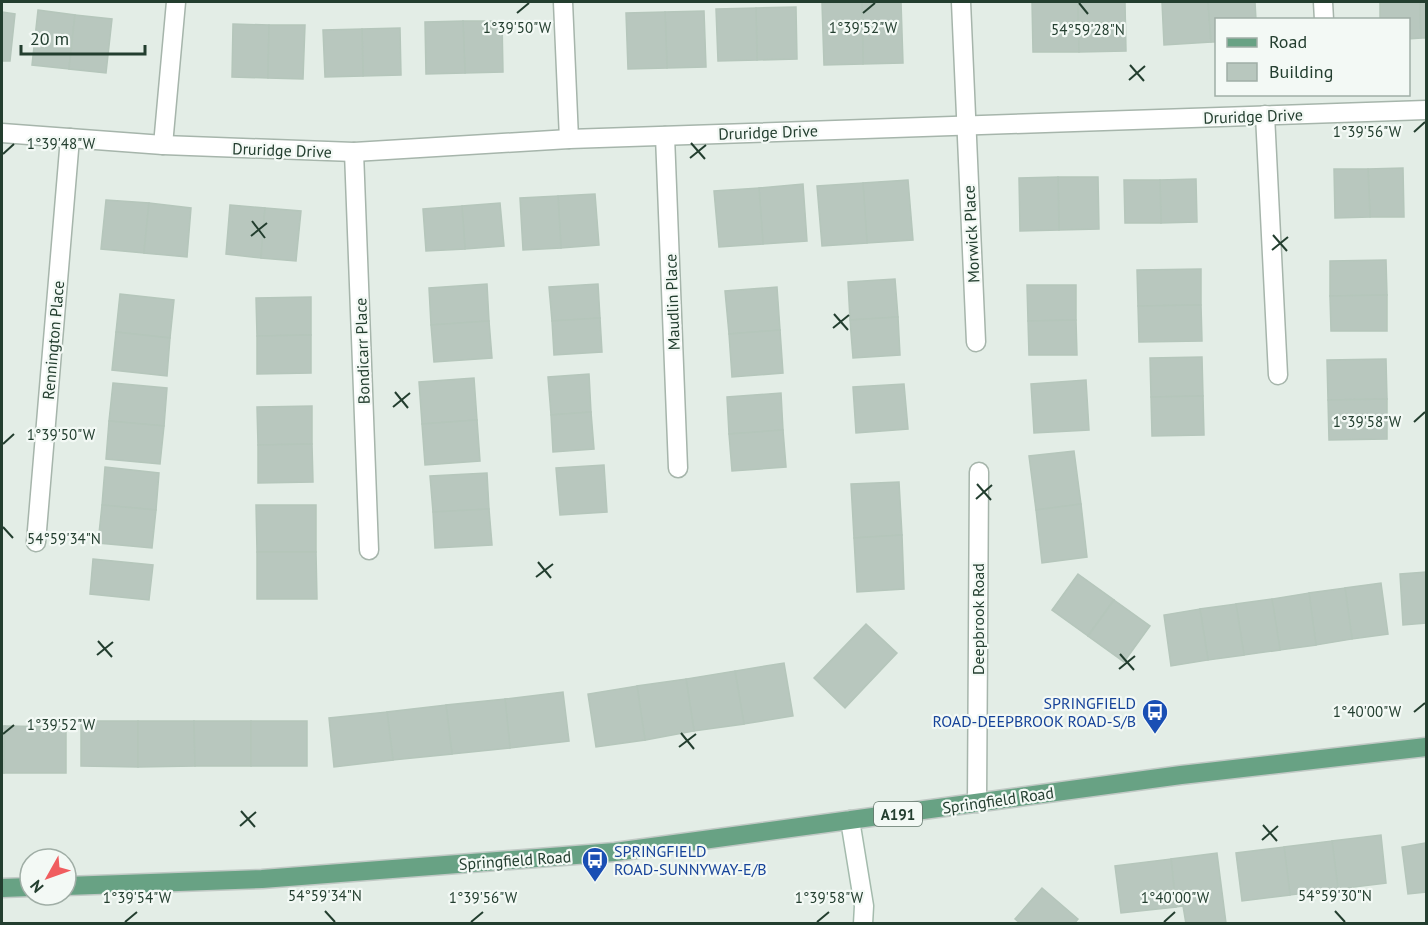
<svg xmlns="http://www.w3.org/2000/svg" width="1428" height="925" font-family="'PT Sans',sans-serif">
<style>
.building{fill:#b8c7be;stroke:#b5c6bb;stroke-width:1.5}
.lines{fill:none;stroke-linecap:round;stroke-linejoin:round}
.street-casing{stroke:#a6b5ab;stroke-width:21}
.secondary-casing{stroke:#a4bbad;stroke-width:21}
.primary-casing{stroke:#c1c9c5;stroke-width:21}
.street{stroke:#fff;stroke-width:18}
.secondary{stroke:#fff;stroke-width:18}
.primary{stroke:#68a284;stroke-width:18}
.ticks{fill:none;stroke:#233e2f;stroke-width:2}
.labels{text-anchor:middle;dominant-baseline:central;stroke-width:4.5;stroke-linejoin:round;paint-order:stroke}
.shield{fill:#f3f9f5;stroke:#61766a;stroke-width:1.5}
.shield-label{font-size:15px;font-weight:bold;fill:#233e2f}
.street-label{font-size:16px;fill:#233e2f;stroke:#f3f9f5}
.transit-label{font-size:16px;fill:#164399;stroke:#f3f9f5;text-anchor:end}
.ticks-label{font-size:15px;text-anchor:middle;fill:#233e2f;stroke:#f3f9f5;stroke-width:4.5;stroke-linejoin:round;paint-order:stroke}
</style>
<rect width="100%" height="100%" fill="#e3ede6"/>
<g class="building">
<polygon points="862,2 901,2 903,63 863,64"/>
<polygon points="862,2 863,64 824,65 822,3"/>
<polygon points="1032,2 1078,2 1079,52 1033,52"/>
<polygon points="1078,2 1125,2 1126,51 1079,52"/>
<polygon points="1162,2 1208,2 1211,42 1164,45"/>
<polygon points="1208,2 1255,2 1256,20 1216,20 1216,42 1211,42"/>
<polygon points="1380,2 1420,2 1421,38 1408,39 1408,20 1380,20"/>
<polygon points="1420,2 1426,2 1426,38 1421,38"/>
<polygon points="796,7 797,59 757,60 756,8"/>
<polygon points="756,8 757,60 718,61 716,9"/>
<polygon points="38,10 75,15 69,69 32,65"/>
<polygon points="704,11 706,67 667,68 665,12"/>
<polygon points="2,12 15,14 10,61 2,61"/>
<polygon points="665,12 667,68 628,69 626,13"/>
<polygon points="75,15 112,19 106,73 69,69"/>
<polygon points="463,21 502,21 503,72 465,73"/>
<polygon points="463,21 465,73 426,74 425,22"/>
<polygon points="233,24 269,25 268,78 232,77"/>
<polygon points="269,25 305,25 303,79 268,78"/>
<polygon points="400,28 401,75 363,76 362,29"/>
<polygon points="362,29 363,76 325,77 323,30"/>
<polygon points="1403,168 1404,217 1370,217 1368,169"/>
<polygon points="1334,169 1368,169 1370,217 1335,218"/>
<polygon points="1058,177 1098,177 1099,229 1059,230"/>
<polygon points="1058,177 1059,230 1020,231 1019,178"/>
<polygon points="1196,179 1197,222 1161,223 1160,180"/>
<polygon points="908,180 913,240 867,243 863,183"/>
<polygon points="1124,180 1160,180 1161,223 1125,223"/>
<polygon points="863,183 867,243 822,246 817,186"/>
<polygon points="803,184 807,241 763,244 759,188"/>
<polygon points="759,188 763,244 719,247 714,191"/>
<polygon points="595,194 599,245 561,248 558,196"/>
<polygon points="558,196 561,248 523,250 520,198"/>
<polygon points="106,200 149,203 144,253 101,249"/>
<polygon points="149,203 191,208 187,257 144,253"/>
<polygon points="500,203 504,246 465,249 462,206"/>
<polygon points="230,205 265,208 261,258 226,254"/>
<polygon points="462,206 465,249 426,251 423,209"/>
<polygon points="265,208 301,211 296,261 261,258"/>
<polygon points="1386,260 1387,295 1330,296 1330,261"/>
<polygon points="1201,269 1201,305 1138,306 1137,270"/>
<polygon points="895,279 898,317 850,320 848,282"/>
<polygon points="487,284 489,321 431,325 429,288"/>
<polygon points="598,284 600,318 552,321 549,287"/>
<polygon points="1027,285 1076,285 1076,320 1028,321"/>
<polygon points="777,287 780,330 729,334 725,291"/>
<polygon points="120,294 174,300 170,338 116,332"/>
<polygon points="1387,295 1387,331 1331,331 1330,296"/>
<polygon points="311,297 311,335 257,336 256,298"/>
<polygon points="1201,305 1202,341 1139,342 1138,306"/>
<polygon points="898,317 900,355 853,358 850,320"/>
<polygon points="600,318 602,352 554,355 552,321"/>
<polygon points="1076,320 1077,355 1029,355 1028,321"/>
<polygon points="489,321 492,358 434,362 431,325"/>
<polygon points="780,330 783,373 732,377 729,334"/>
<polygon points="116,332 170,338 167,376 112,370"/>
<polygon points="311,335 311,373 257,374 257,336"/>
<polygon points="1202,357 1203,396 1151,397 1150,358"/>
<polygon points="1386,359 1387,399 1328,400 1327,360"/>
<polygon points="589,374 591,412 551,415 548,377"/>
<polygon points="474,378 477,420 422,424 419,382"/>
<polygon points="1086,380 1089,430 1034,433 1031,384"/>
<polygon points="113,383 167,388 164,426 109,421"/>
<polygon points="904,384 908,429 856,433 853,387"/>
<polygon points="781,393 783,430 729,434 727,397"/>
<polygon points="1203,396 1204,435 1152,436 1151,397"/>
<polygon points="1387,399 1387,439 1329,440 1328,400"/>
<polygon points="312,406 312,444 258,445 257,407"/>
<polygon points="591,412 594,449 553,452 551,415"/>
<polygon points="477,420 480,461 425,465 422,424"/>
<polygon points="109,421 164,426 160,464 106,459"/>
<polygon points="783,430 786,467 732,471 729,434"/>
<polygon points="312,444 313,482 258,483 258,445"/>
<polygon points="1074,451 1081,504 1036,510 1029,456"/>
<polygon points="604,465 607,512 560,515 556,468"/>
<polygon points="105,467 159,473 156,510 102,505"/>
<polygon points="487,473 489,509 433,512 430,476"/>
<polygon points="899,482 902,535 854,538 851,484"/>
<polygon points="1081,504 1087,557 1042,563 1036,510"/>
<polygon points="102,505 156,510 152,548 98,543"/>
<polygon points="256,505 316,505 316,552 257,552"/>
<polygon points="489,509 492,545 435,548 433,512"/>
<polygon points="902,535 904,589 857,592 854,538"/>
<polygon points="257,552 316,552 317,599 257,599"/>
<polygon points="93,559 153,565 149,600 90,594"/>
<polygon points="1426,572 1426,623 1403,625 1400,574"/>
<polygon points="1078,574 1114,600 1088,636 1052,610"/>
<polygon points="1381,583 1388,634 1352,639 1345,588"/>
<polygon points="1345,588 1352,639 1316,645 1309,593"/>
<polygon points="1309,593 1316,645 1280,650 1272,599"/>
<polygon points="1272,599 1280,650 1244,655 1236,604"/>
<polygon points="1114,600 1150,626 1124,662 1088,636"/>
<polygon points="1236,604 1244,655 1208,660 1200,609"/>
<polygon points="1200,609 1208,660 1171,666 1164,615"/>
<polygon points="866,624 897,653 845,708 814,678"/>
<polygon points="784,663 793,716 744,724 735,671"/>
<polygon points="735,671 744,724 694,731 686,679"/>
<polygon points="686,679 694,731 645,740 637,686"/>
<polygon points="637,686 645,740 596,747 588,694"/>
<polygon points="563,692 569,741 510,748 505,699"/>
<polygon points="505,699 510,748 452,754 446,705"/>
<polygon points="446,705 452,754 393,760 387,712"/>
<polygon points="387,712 393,760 334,767 329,718"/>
<polygon points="81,721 138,721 138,767 81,766"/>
<polygon points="138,721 194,721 195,766 138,767"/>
<polygon points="194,721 251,721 251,766 195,766"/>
<rect x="251" y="721" width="56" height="45"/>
<polygon points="2,726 5,726 4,773 2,773"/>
<polygon points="5,726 66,727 66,773 4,773"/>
<polygon points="1381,835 1386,883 1338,889 1332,841"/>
<polygon points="1332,841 1338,889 1290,895 1284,847"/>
<polygon points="1426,843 1426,892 1408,894 1402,847"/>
<polygon points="1284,847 1290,895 1242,901 1236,853"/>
<polygon points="1217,853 1226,923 1186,924 1183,906 1176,907 1171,859"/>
<polygon points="1171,859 1176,907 1121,913 1115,866"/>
<polygon points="1042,888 1078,919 1074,924 1021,924 1015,919"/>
</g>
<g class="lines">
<g class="street-casing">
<g id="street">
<polyline points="563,2 569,139"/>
<polyline points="961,2 976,342"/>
<polyline points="1323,2 1324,20"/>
<polyline points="1265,115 1278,375"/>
<polyline points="2,133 163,145 354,152 569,139 1426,110"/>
<polyline points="665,136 678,468"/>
<polyline points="163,145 176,2"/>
<polyline points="354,152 369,550"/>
<polyline points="36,542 70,138"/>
<polyline points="977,803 979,472"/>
</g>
</g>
<g class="secondary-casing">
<polyline id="secondary" points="850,820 864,906 863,924"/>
</g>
<g class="primary-casing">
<g id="primary">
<polyline points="66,886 262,879 615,852 1181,775 1426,747"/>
<polyline points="2,888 30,887"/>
</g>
</g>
<use href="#street" class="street"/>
<use href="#secondary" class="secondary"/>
<use href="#primary" class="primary"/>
</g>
<path class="ticks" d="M1079,3l9,11M517,13l12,-10M863,13l12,-10M1130,65l14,16M1129,80l16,-14M1414,132l11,-10M691,143l14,16M3,154l11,-10M690,158l16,-13M252,221l13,17M1273,235l14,16M251,236l16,-13M1272,250l16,-13M834,314l14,16M833,328l16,-13M395,392l13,16M393,407l17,-14M1414,422l11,-10M3,444l11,-10M977,484l14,16M976,499l16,-14M3,527l10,11M538,562l13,16M536,577l17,-13M98,641l14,16M1120,654l14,16M97,655l16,-13M1119,669l16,-13M1414,712l11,-9M681,733l13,16M3,734l11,-9M679,747l17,-13M241,811l14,16M1263,825l14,16M240,826l16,-14M1262,840l16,-14M325,911l10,11M1335,911l10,11M125,922l12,-10M471,922l12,-10M817,922l12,-10M1164,922l11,-10"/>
<defs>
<g id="bus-pin" transform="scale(1.35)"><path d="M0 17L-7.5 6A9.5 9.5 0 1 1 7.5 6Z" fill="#1a4fb4" stroke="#f3f9f5"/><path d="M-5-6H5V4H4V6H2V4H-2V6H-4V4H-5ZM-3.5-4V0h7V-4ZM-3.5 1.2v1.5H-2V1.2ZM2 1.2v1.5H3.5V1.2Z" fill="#fff"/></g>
</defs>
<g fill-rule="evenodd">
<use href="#bus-pin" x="1155" y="712"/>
<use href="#bus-pin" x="595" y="860"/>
</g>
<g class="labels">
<rect class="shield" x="874" y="802" width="48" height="24" rx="4.5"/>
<g class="shield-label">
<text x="898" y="814">A191</text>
</g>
<g class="street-label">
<text transform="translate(1253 116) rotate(-2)">Druridge Drive</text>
<text transform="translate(768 132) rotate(-2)">Druridge Drive</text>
<text transform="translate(282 150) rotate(2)">Druridge Drive</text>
<text transform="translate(971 234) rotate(-93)">Morwick Place</text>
<text transform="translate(672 302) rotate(-92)">Maudlin Place</text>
<text transform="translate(53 340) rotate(-85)">Rennington Place</text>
<text transform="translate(362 351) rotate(-92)">Bondicarr Place</text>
<text transform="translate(978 619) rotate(-90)">Deepbrook Road</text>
<text transform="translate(998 800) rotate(-8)">Springfield Road</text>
<text transform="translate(515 860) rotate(-4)">Springfield Road</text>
</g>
<g class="transit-label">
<text x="1136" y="703">SPRINGFIELD<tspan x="1136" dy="18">ROAD-DEEPBROOK ROAD-S/B</tspan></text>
<text x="614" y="851" text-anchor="start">SPRINGFIELD<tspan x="614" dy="18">ROAD-SUNNYWAY-E/B</tspan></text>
</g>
</g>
<g class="ticks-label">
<text x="517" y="33">1°39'50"W</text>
<text x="863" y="33">1°39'52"W</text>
<text x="1088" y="35">54°59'28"N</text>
<text x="1367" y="137">1°39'56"W</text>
<text x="61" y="149">1°39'48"W</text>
<text x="1367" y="427">1°39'58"W</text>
<text x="61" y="440">1°39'50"W</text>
<text x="64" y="544">54°59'34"N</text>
<text x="1367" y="717">1°40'00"W</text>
<text x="61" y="730">1°39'52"W</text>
<text x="325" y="901">54°59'34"N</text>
<text x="1335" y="901">54°59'30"N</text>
<text x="137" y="903">1°39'54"W</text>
<text x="483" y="903">1°39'56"W</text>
<text x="829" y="903">1°39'58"W</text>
<text x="1175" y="903">1°40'00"W</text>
</g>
<rect width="1428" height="925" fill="none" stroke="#233e2f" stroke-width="6"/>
<rect x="1215" y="18" width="195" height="78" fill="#f3f9f5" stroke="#a0aea6" stroke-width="1.5"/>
<rect x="1227" y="38" width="30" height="9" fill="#68a284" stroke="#a0aea6" stroke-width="1.5"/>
<text x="1269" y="48" font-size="18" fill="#233e2f">Road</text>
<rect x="1227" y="63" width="30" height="18" fill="#b8c7be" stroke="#a0aea6" stroke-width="1.5"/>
<text x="1269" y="78" font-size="18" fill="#233e2f">Building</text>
<g transform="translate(48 877) rotate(230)"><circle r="28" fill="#f3f9f5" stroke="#a0aea6" stroke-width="1.5"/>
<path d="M0-4.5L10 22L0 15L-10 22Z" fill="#f05d5f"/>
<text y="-9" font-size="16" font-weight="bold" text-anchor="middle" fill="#233e2f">N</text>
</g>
<path d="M21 45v9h124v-9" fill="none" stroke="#233e2f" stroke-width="3"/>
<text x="30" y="45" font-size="18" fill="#233e2f" stroke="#f3f9f5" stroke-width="4.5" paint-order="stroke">20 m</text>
</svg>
